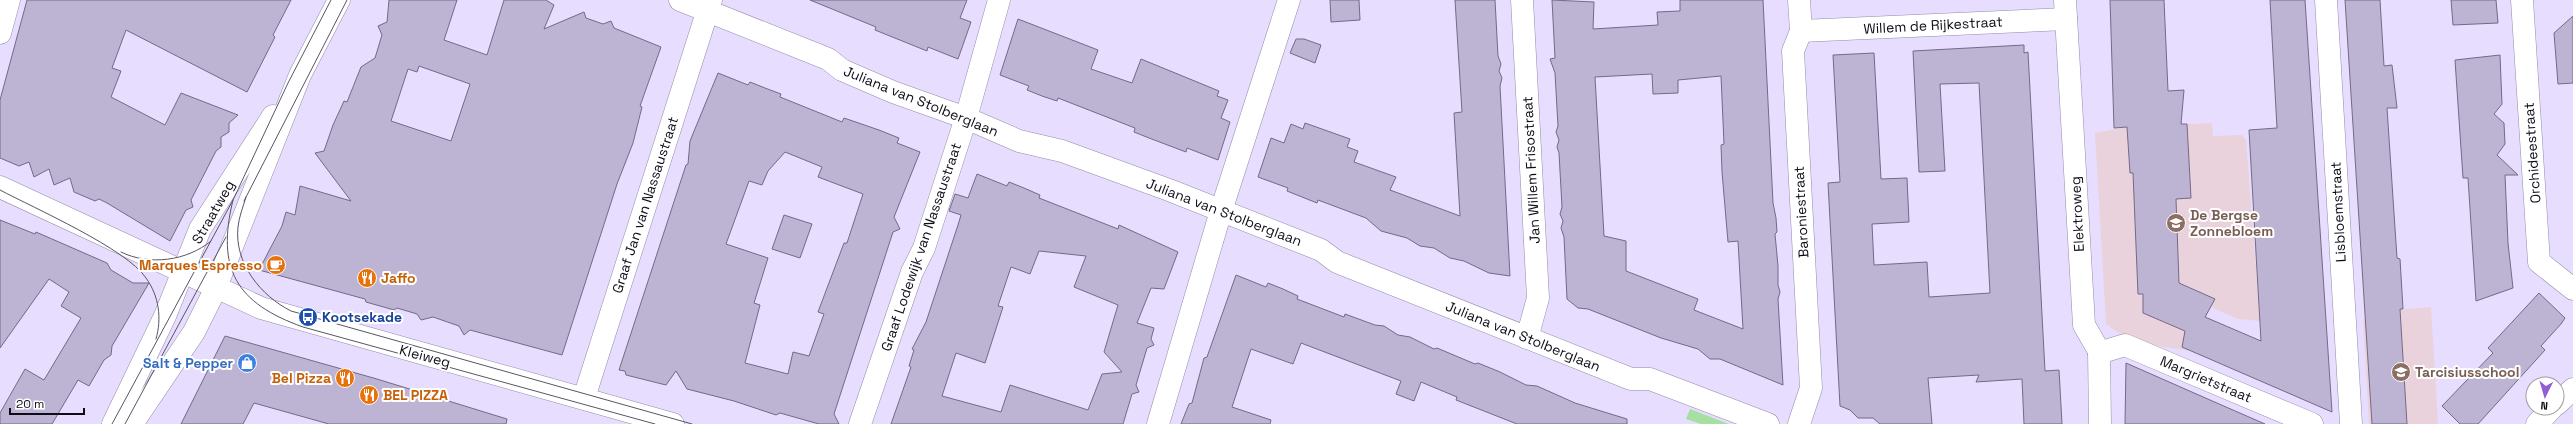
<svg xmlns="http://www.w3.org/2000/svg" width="2573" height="424" font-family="'Space Grotesk',sans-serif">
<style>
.education{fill:#ead2dc}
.green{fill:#a5dfa1}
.building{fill:#bdb4d4;stroke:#736a87;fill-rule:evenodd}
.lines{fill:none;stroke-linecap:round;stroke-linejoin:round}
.minor-casing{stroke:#948ba9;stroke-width:23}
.minor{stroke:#fff;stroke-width:22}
.tram{stroke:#595466;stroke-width:1}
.labels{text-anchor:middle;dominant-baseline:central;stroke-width:4;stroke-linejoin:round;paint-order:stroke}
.street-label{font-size:14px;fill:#0f0c17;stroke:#fff}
.education-label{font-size:14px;font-weight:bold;fill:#785e54;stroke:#fff;text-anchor:start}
.food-label{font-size:14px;font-weight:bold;fill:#c56008;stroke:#fff;text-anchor:end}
.transit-label{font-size:14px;font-weight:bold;fill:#164399;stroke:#fff;text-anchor:start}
.shop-label{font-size:14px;font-weight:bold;fill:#366cbe;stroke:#fff;text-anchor:end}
</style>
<rect width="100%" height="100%" fill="#e7ddff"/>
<g class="education">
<polygon points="2212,123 2213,136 2242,135 2246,140 2260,321 2238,319 2211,307 2191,351 2144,344 2117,332 2106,324 2095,133 2127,127"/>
<polygon points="2431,307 2438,424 2369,424 2363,319 2365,319 2365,313"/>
</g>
<polygon class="green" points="1690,409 1729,424 1701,424 1686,419"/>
<g class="building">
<polygon points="27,0 291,0 273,35 275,37 247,92 126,30 112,68 121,71 111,97 165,125 181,93 238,115 229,123 229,132 221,137 221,147 216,151 191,200 193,207 186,210 170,241 107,203 99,199 95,201 74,192 70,178 54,185 49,169 34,177 29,162 19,166 0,158 0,100"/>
<path d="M389,0h68l-13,40 43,15 17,-55h42l8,5 -10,24 40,-17 2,6 17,6 8,-3 3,7 47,19 -21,59 2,1 -9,36 -16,41 -55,171 -92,-25 -6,5 -5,-9 -26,-9 -12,3 -4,-6 -20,-6 -3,2 -28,-8 -1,-3 -106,-29 23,-44 4,-14 9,3 5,-29 51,15 -36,-48 9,-2 9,-26 11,-24 3,1 14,-35 14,-9 7,-23 -4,-9 9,-4zM419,66l51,18 -19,57 -60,-20 17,-52 9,3z"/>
<polygon points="810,0 967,0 960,18 971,22 958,59 928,47 927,51 875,30 876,27"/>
<polygon points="1330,0 1359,0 1360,20 1331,22"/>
<polygon points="1455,0 1495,0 1498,56 1501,64 1499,71 1502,78 1500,86 1510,276 1489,273 1464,261 1450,258 1434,248 1420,246 1407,238 1381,231 1366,218 1318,200 1317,203 1287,191 1288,188 1258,177 1271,138 1284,143 1291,124 1303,129 1305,123 1350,139 1347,147 1358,151 1354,162 1396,177 1390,190 1460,216 1454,113 1462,112"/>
<path d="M1552,0l42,2 -1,27 65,-4 -1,-13 23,-1v-11h83l10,203 3,15 1,14 -2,2 3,32v19l2,7 -2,7 5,86 -63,-26h-10l-12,-10 -37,-11 -73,-29 -10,-1 -11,-9 -3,-62 -3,-9 2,-7 -3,-7 2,-7 -3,-54 -2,-6 2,-7 -3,-8 2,-6 -3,-53 -5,-14 5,-1zM1652,74l1,20 25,-1v-13l43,-4 3,68 -3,1 1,27 6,70 10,-1 5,88 -49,-19 4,-11 -72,-28v-30l-22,-5 -9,-159z"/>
<polygon points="2110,0 2164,0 2168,91 2184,90 2181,124 2187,124 2191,198 2176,199 2179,283 2215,299 2205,317 2261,341 2249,130 2277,128 2270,0 2305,0 2332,412 2182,347 2185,331 2143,313 2143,294 2138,294 2133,173 2130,173 2127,127 2114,128"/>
<polygon points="2345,0 2380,0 2384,66 2392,65 2397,108 2387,108 2397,258 2400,259 2403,309 2400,309 2407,424 2372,424"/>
<polygon points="2451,0 2496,0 2498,23 2453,25"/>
<polygon points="2573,16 2573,83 2558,84 2554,33"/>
<polygon points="1018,19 1098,50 1091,69 1132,83 1141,59 1219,91 1217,96 1228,100 1221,118 1230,122 1218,160 1187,148 1186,152 1149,138 1134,132 1135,128 1058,98 1057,101 1042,96 1027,90 1029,86 1000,75"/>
<polygon points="1296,39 1304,39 1321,45 1315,63 1290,53"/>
<polygon points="2024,45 2024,53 2028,52 2045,371 2059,370 2062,424 2024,424 2022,379 1976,382 1979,375 1928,378 1932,424 1880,424 1873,418 1858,418 1850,410 1840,406 1828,183 1840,182 1833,55 1874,53 1881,179 1907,178 1909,222 1872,224 1874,265 1927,262 1929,297 1990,293 1979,83 1940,84 1945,171 1919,172 1913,51"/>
<polygon points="2500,55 2502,104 2494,114 2504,123 2505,144 2497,155 2518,175 2505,175 2508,243 2513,288 2476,301 2468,178 2463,178 2455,60"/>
<path d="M718,73l30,12 2,-3 15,6 16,6 -1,3 62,25 2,-4 35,12 20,8 -2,5 23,9 -26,65 6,12 -7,3 -59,182 5,10h-20l-39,-11 -4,2 -42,-14 -47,-12 -11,-18 -10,14 -40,-10 -1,-4 -6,-1 67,-205 2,-1 2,-23zM785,152l37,15 -4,10 45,17 -16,49h-3l-26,69 6,2 -15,42 -16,-4 -5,22 -43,-11 15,-58 -6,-2 14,-45 -42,-14 23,-63 13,4 6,-14z"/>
<path d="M977,174l30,12 2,-4 15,6 16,7 -1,3 79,31 1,-4 59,27 -14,37 -13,-1 -14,35 17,5 -3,11 3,6 -7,3 -11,37 3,7 -7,2 -9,30h-232l20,-57 -2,-1 5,-16 -2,-1 14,-27 32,-97 3,-10 -12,-4 6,-17 13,4zM1039,251l47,5 -12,31 44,18 -14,47 18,20 -20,2 -14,36 -78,-25 -9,27 -59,-16 14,-43 29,10 18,-56 -5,-1 13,-39 19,7z"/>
<polygon points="784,215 812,224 800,258 772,249"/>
<polygon points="0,220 35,234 36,232 107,263 111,270 133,283 149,283 112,346 111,355 104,360 89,386 78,380 52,424 0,424 0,413 25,369 44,380 81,318 61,306 69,292 49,279 0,348"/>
<polygon points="1236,275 1266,287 1268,283 1283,289 1298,296 1297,299 1344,317 1345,314 1375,325 1384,326 1398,335 1410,337 1434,349 1437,348 1475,364 1478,363 1500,372 1526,385 1537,386 1575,403 1627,419 1627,424 1517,424 1456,400 1457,397 1421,382 1414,401 1396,394 1401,381 1301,343 1293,364 1251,349 1232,407 1271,420 1270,424 1181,424 1189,404 1192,403 1204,358 1207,357"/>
<polygon points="2539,293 2565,318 2561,324 2541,346 2545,350 2478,424 2460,424 2442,406 2493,353 2488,348"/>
<polygon points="225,336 377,379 507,419 506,424 329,424 254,403 243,424 181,424"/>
<polygon points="2126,363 2210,400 2265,424 2125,424"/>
</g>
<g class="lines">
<g class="minor-casing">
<g id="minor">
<polyline points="680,0 828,59 842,70 893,92 966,118 1019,141 1062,151 1169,190 1321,250 1337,262 1631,379 1650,379 1768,424"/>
<polyline points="1522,0 1538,298 1527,338"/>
<polyline points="1799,0 1801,31 1793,51 1811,388 1799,424"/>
<polyline points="2065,0 2084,325 2099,351 2100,424"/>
<polyline points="2326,0 2351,424"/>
<polyline points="2522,0 2539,262 2573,289"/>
<polyline points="1801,31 2066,19"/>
<polyline points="0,33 9,0"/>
<polyline points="0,187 261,308 673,424"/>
<polyline points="2099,353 2125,345 2312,424"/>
<polyline points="584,398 711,0"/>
<polyline points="2557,404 2573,389"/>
<polyline points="113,424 165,316 200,229 273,116"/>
<polyline points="132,424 194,332 214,292 300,75 339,0"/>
<polyline points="860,424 912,272 924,248 966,118 999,0"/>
<polyline points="1158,424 1221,211 1289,0"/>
<polyline points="2537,424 2552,408"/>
</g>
</g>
<use href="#minor" class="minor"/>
<g class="tram">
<path d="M0,190c34,18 127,59 146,88 13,18 16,40 10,61"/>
<path d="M246,197c-3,10 -7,20 -8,30 -4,36 23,69 53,84l401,113"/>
<path d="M233,200c-17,69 3,103 70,127l352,97"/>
<polyline points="244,201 347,0"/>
<path d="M121,252c28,14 66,9 90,-11"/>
<polyline points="112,424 233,200 288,83 331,0"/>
<polyline points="125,424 226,237"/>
</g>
</g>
<defs>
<g id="school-disc" transform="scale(1)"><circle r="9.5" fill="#8d6e63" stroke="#fff"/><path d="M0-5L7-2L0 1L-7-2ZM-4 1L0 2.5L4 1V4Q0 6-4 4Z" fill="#fff"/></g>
<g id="cafe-disc" transform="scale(1)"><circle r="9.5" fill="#e8710a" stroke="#fff"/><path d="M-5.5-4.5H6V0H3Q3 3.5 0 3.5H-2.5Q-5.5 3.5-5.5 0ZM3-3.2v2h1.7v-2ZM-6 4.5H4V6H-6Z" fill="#fff"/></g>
<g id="restaurant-disc" transform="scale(1)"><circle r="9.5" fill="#e8710a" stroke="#fff"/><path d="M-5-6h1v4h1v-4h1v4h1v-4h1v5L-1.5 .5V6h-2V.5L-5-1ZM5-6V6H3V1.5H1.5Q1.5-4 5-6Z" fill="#fff"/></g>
<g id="bus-disc" transform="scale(1)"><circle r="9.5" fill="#1a4fb4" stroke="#fff"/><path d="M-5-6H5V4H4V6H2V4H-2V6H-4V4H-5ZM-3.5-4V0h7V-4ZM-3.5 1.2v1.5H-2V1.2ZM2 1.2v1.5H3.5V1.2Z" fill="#fff"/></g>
<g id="shop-disc" transform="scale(1)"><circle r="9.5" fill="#3f7fe0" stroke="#fff"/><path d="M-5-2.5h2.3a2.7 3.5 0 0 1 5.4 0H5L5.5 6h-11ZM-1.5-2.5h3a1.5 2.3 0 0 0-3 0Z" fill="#fff"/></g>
</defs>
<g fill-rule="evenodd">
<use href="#school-disc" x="2176" y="223"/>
<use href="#cafe-disc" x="276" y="265"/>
<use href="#restaurant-disc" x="367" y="278"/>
<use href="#bus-disc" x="308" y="317"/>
<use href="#shop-disc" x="247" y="363"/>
<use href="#school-disc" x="2401" y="372"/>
<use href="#restaurant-disc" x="345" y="378"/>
<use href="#restaurant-disc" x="369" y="395"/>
</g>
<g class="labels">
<g class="street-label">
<text transform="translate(1933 25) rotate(-3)">Willem de Rijkestraat</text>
<text transform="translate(921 101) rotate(22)">Juliana van Stolberglaan</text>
<text transform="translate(2532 153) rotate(-94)">Orchideestraat</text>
<text transform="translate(1531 170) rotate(-93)">Jan Willem Frisostraat</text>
<text transform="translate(645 205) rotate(-72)">Graaf Jan van Nassaustraat</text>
<text transform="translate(213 212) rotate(-60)">Straatweg</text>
<text transform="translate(1224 212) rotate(21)">Juliana van Stolberglaan</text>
<text transform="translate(1801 212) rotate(-93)">Baroniestraat</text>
<text transform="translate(2338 212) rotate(-93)">Lisbloemstraat</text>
<text transform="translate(2077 214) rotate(-93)">Elektroweg</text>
<text transform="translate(921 247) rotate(-71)">Graaf Lodewijk van Nassaustraat</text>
<text transform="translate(1523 336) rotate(22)">Juliana van Stolberglaan</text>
<text transform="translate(425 356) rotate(15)">Kleiweg</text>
<text transform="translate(2206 379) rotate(23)">Margrietstraat</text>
</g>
<g class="education-label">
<text x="2190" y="215">De Bergse<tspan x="2190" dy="16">Zonnebloem</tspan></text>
<text x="2415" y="372">Tarcisiusschool</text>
</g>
<g class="food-label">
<text x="262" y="265">Marques Espresso</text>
<text x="381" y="278" text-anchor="start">Jaffo</text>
<text x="331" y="378">Bel Pizza</text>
<text x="383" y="395" text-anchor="start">BEL PIZZA</text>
</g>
<g class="transit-label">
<text x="322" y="317">Kootsekade</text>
</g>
<g class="shop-label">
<text x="233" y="363">Salt &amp; Pepper</text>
</g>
</g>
<g transform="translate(2545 396) rotate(185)"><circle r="19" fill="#ffffff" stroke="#9f9ea2"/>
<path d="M0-3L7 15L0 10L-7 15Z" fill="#925dd5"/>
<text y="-6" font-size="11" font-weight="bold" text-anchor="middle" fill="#0f0c17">N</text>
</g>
<path d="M10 408v6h74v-6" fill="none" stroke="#0f0c17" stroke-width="2"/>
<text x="16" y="408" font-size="12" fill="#0f0c17" stroke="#ffffff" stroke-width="3" paint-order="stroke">20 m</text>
</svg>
